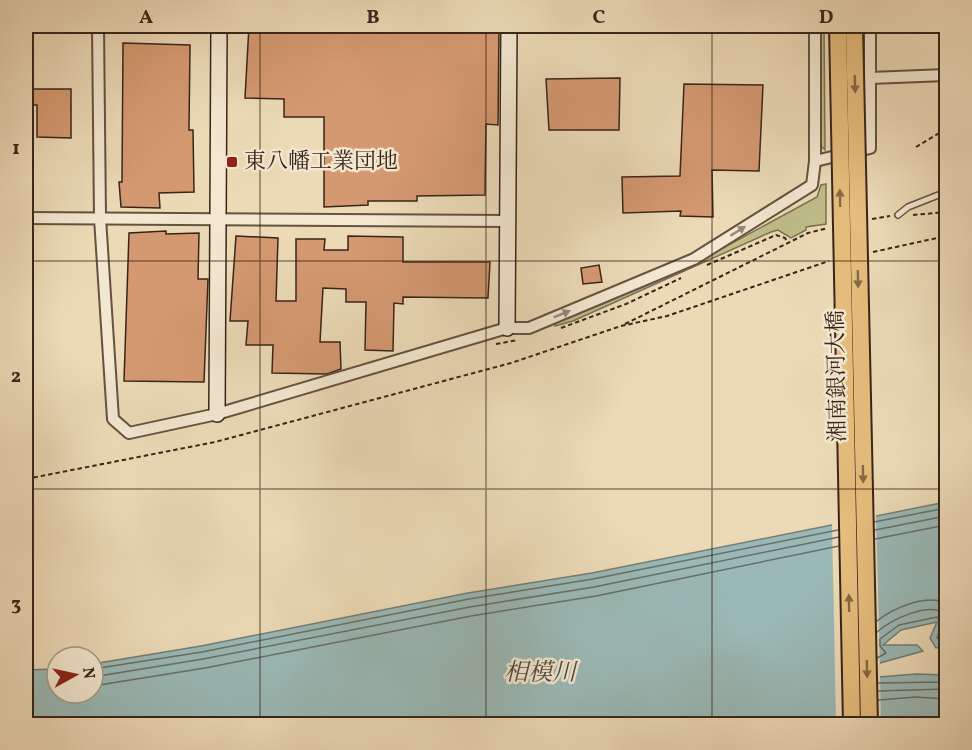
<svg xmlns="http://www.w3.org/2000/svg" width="972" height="750" font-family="Vollkorn,'Noto Serif JP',serif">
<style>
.green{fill:#bfbd89;stroke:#7c7152;stroke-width:1.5}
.water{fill:#9ab9b6;stroke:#737e78;stroke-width:1.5}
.pier{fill:#ecdab7}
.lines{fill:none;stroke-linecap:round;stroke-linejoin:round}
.shore{stroke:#696f68;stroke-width:1.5}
.building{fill:#d59971;stroke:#38251a;stroke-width:1.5}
.lane-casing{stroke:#655241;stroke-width:8}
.street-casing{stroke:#655241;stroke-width:14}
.secondary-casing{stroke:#38251a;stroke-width:18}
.path{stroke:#38251a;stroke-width:2;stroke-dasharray:4.5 3;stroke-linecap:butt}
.lane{stroke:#f3e7d0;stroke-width:5}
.street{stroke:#f3e7d0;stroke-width:10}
.secondary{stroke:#f3e7d0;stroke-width:15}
.primary-bridge-casing{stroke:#38251a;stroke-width:20;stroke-linecap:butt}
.primary-bridge{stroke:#e6bd7c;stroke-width:16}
.oneway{fill:#866946}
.oneway2{fill:#968675}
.grid{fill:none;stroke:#38251a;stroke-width:1.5;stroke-opacity:0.55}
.poi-dot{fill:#8f2418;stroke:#f3e7d0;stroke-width:2}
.labels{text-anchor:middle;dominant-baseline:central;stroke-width:5;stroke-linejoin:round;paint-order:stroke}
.poi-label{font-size:22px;fill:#38251a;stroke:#f3e7d0;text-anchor:start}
.street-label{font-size:22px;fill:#38251a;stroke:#f3e7d0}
.water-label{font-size:24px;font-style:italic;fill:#504a41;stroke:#f3e7d0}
.neatline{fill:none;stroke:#38251a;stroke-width:2}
.grid-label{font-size:20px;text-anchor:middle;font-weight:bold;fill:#38251a}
</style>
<rect width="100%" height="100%" fill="#ecdab7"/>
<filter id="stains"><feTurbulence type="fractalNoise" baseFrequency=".00333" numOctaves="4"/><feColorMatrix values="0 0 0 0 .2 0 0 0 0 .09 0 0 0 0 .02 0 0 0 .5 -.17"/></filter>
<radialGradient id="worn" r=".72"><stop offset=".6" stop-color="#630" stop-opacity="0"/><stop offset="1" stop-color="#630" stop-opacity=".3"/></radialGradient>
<g class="green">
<polygon points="821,26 824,26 825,150 820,145"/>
<polygon points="826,184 826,224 806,227 806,230 791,238 778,230 771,232 573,321 555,326 555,323 712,254 817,197 821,185"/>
</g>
<polygon class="water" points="946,502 946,646 936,648 930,638 937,622 901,630 883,645 917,645 923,651 862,668 854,679 916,674 946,675 946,724 26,724 26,670 57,669 57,693 93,693 93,664 201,646 468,593 592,573"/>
<polygon class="pier" points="876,513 880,666 864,671 860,676 880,674 881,724 836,724 832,522"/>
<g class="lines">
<g class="shore">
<polyline points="874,522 946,508"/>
<polyline points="875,530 946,516"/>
<polyline points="875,539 946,525"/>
<path d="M877,621c16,-13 49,-27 69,-18"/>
<path d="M877,632c14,-12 53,-32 69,-17"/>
<polyline points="877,658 886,653 880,646 880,639 899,625 937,617 942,624 937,638 946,641"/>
<polyline points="93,669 202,652 469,599 593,579 838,530"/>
<polyline points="93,677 203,659 470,607 594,587 839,537"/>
<polyline points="878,683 946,682"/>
<polyline points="93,686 205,668 471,616 596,596 839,546"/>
<polyline points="878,691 946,689"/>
<polyline points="878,700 916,697 946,699"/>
</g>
</g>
<g class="building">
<polygon points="249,26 499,26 498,125 486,124 485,195 417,196 417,201 368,201 368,205 324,207 324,117 284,117 284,99 245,98"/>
<polygon points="123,43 190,45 189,130 193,130 194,192 159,193 160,208 121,207 119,182 122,182"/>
<polygon points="620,78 619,130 549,130 546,79"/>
<polygon points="684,84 763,85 759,171 712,170 713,217 680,216 681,211 623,213 622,177 680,176"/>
<polygon points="26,89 71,89 71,138 37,137 37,105 26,105"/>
<polygon points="166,231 166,234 199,233 198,279 208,279 204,382 124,381 129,233"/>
<polygon points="236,236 278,238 276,301 296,301 296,239 325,239 324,250 348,250 348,236 403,237 403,262 490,262 488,298 403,297 403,304 394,303 393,351 365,350 366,302 346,302 346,289 323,288 320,342 340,342 341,369 327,374 272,373 273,345 246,345 248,321 230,321"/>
<polygon points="599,265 602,282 583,284 581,268"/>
</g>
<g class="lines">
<g class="lane-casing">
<polyline id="lane" points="898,215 908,207 946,192"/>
</g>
<g class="street-casing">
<g id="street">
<polyline points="98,26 100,218 113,419 129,433 217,414 507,328 529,328 694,259 812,185 815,161 815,26"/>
<polyline points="870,78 946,75"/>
<polyline points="815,161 870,148 870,26"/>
<polyline points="26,218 509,221"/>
</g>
</g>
<g class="secondary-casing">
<g id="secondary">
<polyline points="507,328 509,26"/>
<polyline points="217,414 219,26"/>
</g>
</g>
<g class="path">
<polyline points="916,147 946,129"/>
<polyline points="913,215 946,212"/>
<polyline points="872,219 890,216"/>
<polyline points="873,252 946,236"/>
<polyline points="707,265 776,235 785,238 788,243"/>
<polyline points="625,324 808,233 828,228"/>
<polyline points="561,328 626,304 681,278"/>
<polyline points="496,344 518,340"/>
<polyline points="26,479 215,442 511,363 621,326 667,316 829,261"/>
</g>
<use href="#lane" class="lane"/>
<use href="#street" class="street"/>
<use href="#secondary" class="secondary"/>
<g class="primary-bridge-casing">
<g id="primary-bridge">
<polyline points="838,26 852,724"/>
<polyline points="854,26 869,724"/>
</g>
</g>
<use href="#primary-bridge" class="primary-bridge"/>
</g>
<defs><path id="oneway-solid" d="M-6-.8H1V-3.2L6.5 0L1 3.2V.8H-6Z" transform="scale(1.5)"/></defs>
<g class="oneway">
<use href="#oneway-solid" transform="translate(855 84) rotate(89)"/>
<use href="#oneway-solid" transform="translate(840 198) rotate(-91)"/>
<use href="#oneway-solid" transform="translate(858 279) rotate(89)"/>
<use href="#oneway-solid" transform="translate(863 474) rotate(89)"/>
<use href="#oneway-solid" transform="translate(849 603) rotate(-91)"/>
<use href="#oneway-solid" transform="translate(867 669) rotate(89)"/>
</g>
<g class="oneway2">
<use href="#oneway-solid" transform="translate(738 231) rotate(-32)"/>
<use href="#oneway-solid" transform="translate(562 314) rotate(-22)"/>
</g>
<path class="grid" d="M260,26v698M486,26v698M712,26v698M26,261h920M26,489h920"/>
<rect class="poi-dot" x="226" y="156" width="12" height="12" rx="3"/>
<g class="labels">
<g class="poi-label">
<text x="244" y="162">東八幡工業団地</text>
</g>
<g class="street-label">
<text transform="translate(838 376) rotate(-91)">湘南銀河大橋</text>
</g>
<g class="water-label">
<text x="540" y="674">相模川</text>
</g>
</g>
<rect width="972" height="750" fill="none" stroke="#ecdab7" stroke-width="66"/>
<g transform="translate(75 675) rotate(82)"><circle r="28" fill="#f3e7d0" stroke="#a89987" stroke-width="1.5"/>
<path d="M0-4.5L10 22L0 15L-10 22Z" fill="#8f2418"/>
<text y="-9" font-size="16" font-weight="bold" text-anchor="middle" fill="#38251a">N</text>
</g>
<rect x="33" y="33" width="906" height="684" class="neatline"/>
<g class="grid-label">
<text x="146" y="23">A</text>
<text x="373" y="23">B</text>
<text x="599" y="23">C</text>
<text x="826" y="23">D</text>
<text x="16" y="154">1</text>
<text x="16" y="382">2</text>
<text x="16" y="610">3</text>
</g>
<rect width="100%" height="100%" filter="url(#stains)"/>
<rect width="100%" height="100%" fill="url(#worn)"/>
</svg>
